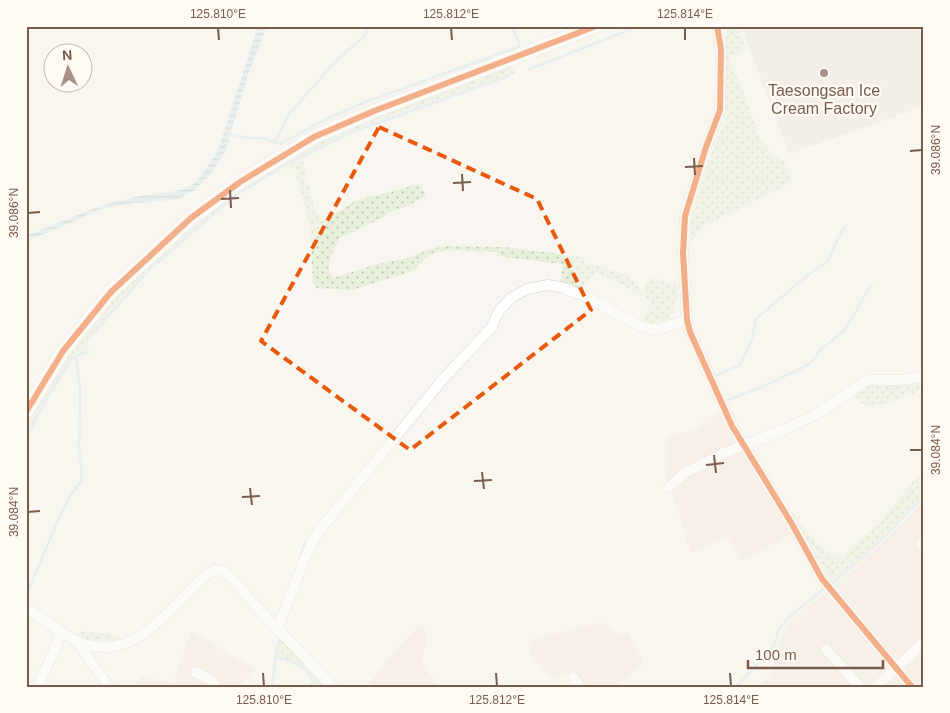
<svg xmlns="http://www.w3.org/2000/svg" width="950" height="713" font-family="Arial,sans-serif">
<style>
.residential{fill:#f2e8de}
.industrial{fill:#ede5e0}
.green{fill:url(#green-dots)}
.water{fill:url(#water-rules)}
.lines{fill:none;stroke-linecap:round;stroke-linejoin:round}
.stream{stroke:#d0e8ea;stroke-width:2.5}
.minor-casing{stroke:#d7d1cb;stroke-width:11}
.tertiary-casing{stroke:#d7d1cb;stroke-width:15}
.minor{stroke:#fefefd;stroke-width:10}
.tertiary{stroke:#fefefd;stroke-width:14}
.cycleway-casing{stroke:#fffaf3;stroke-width:9}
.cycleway{stroke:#e8590c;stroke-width:6}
.marked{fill:none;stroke:#e8590c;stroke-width:4;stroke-dasharray:10 6;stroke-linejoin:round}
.ticks{fill:none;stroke:#7a5c4d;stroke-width:2}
.poi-dot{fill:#a69286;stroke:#fffaf3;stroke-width:2}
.labels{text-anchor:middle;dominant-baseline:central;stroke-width:4.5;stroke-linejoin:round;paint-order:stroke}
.poi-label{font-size:16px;fill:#7a5c4d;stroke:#fffaf3}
.neatline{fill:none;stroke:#7a5c4d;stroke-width:2}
.ticks-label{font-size:12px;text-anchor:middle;fill:#7a5c4d}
</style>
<defs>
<pattern id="green-dots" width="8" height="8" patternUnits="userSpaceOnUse" patternTransform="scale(1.25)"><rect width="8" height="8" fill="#e7f0db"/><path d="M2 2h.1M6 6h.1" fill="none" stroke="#c0c6b4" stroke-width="1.8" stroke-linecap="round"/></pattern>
<pattern id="water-rules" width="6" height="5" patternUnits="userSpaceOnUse" patternTransform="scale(1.25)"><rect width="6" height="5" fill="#d0e8ea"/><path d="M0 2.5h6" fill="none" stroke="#aebfc0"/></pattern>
</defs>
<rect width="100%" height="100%" fill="#f9f5f0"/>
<g class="residential">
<polygon points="719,413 743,449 791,535 741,561 728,538 691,553 672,493 667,483 668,435 701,429 705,418"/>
<polygon points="924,499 924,687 758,687 776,668 770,659 790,621 854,569 903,523"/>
<polygon points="597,623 604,623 617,634 628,632 644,662 643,664 614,687 577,687 568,674 550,679 540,663 534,664 528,640"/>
<polygon points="419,625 427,632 422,664 439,687 366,687 384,665 385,662"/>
<polygon points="191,631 255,669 238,687 134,687 142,676 173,683"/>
</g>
<polygon class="industrial" points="741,26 922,26 924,32 924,106 789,154"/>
<g class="green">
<polygon points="726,26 738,26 746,49 729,56 760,138 773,156 783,159 792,182 703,227 690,244 692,215 714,146 725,121"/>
<polygon points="510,66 513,67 517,73 403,112 349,132 286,163 235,194 150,268 85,342 84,346 87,352 74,356 69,362 44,401 26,436 26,419 68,351 119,292 213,206 300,151 357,123"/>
<path d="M302,159l12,48 7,13h5l29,-19 65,-17 6,12 -16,9 -20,7 -10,7 -30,14 -10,4c-6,12 -17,29 -7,41l45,-14 29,-6 23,-9 17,-3 57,1 80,10v6c18,5 50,8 56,29l5,3 1,-13 4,-5 22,7 4,-3c6,24 -6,51 -34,39l10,-19 -49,-26 -1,1 -7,-3 -12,17 -22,-6 1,-20 -65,-8v-4c-16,0 -46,-4 -61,0 -8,3 -16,11 -21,18l-63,20 -36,-2 -3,-6 -3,-57 -15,-55 -7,-5z"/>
<path d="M924,378v10c-12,6 -48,23 -61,16 -4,-2 -7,-8 -10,-12l14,-10z"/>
<path d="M924,471v21c-28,33 -59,63 -93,89l-50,-84c17,23 32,46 56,61l7,-3 40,-37 29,-37z"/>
<path d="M83,631l27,3 15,7c-17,4 -33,1 -49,-6z"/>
<path d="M283,636l47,51h-10c-13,-20 -21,-26 -44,-30l4,-17z"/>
</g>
<polygon class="water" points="258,26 267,26 248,75 225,152 210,174 195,190 179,199 143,203 133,203 101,209 26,242 26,236 100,206 135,197 176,191 185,189 197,181 218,151"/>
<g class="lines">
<g class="stream">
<polyline points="530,69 639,26"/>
<polyline points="228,134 249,138 261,138 280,144 322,121 368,101 518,47 519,42 512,26"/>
<polyline points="275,142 286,119 290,113 335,62 362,38 371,26"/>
<polyline points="714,377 740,365 752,340 756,319 804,278 828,261 838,238 845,227"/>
<polyline points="725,401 760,388 806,366 816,357 820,350 845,330 872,283"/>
<polyline points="26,439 45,402 69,363 74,357 88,353 85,346 86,342 150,269 236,195 287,164 350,133 509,76"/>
<polyline points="301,555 304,545 308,540"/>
<path d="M830,582l1,2c34,-27 65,-57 93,-89"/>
<polyline points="26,596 56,525 70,496 81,481 82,470 79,451 80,390 76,357"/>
<path d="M275,657c23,5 31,10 44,30"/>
<polyline points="272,687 277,647 281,637"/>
<polyline points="312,687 313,678"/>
<polyline points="736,687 774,646 779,629 790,616 825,588"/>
</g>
<g class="minor-casing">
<g id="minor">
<polyline points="717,26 721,49 720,110 706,147 685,216 683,253 687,320 690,332 732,426 792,524 822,579 912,687"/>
<polyline points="669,487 685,473 724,453 783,430 815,415 867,380 903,380 924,376"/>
<polyline points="921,544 924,546"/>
<path d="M26,607c14,10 27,20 41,29 63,37 99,-26 140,-62l7,-4 9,1 10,8 17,21 83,87"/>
<polyline points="278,627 310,546 318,532 443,379 491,328 499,311 511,298 527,289 548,285 561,287 584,296 640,326 655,330 687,320"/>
<polyline points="76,640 109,687"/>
<polyline points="826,649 860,687"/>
<polyline points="195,672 211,680 216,687"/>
<polyline points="573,677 580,687"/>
<polyline points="38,687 62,632"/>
<polyline points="876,687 924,642"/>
</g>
</g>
<g class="tertiary-casing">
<polyline id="tertiary" points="26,412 63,351 111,292 191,218 240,182 314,137 374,111 596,26"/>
</g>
<use href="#minor" class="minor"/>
<use href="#tertiary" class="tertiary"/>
<g class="cycleway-casing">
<g id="cycleway">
<polyline points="717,26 721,49 720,110 706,147 685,216 683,253 687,320 690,332 732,426 792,524 822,579 912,687"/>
<polyline points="26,412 63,351 111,292 191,218 240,182 314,137 374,111 596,26"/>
</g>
</g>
<use href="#cycleway" class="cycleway"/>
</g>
<path d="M0 0H950V713H0ZM379,127l158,72 54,111 -181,140 -149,-109z" fill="#f9f5f0" fill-opacity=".55" fill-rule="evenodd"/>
<path class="marked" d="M379,127l158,72 54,111 -181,140 -149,-109z"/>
<path class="ticks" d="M218,28l1,12M451,28l1,12M685,28v12M910,151l12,-1M694,158l1,17M685,167l18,-1M462,174l1,17M453,183l18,-1M230,190l1,18M221,199l18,-1M28,213l12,-1M910,450h12M714,455l2,18M706,465l18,-2M482,472l2,17M474,481l18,-1M250,488l2,17M242,497l18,-1M28,512l12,-1M263,673l1,13M496,673l1,13M730,673l1,13"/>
<circle class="poi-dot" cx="824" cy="73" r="5"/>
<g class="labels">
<g class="poi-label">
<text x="824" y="90">Taesongsan Ice<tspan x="824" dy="18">Cream Factory</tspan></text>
</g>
</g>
<rect width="950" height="713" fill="none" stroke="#fffaf3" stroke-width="55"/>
<g transform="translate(68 68) rotate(356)"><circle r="24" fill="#fffaf3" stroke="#cabbb1"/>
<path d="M0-4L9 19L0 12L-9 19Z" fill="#a69286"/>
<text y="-8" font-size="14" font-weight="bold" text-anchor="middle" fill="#7a5c4d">N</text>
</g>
<path d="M748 660v8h135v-8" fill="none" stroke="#7a5c4d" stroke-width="2.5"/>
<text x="755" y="660" font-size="15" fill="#7a5c4d" stroke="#fffaf3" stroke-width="4" paint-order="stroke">100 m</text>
<rect x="28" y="28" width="894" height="658" class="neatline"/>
<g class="ticks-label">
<text x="218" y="18">125.810°E</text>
<text x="451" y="18">125.812°E</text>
<text x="685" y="18">125.814°E</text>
<text transform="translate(936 150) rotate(-90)" y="4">39.086°N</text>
<text transform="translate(14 213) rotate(-90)" y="4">39.086°N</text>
<text transform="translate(936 450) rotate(-90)" y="4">39.084°N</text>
<text transform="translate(14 512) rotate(-90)" y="4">39.084°N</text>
<text x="264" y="704">125.810°E</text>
<text x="497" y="704">125.812°E</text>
<text x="731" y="704">125.814°E</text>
</g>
</svg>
